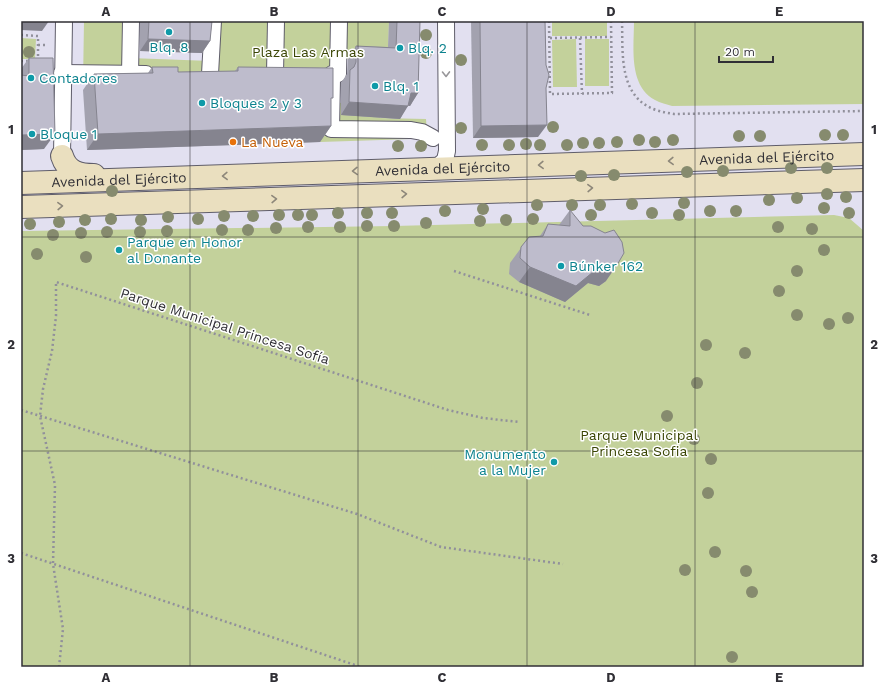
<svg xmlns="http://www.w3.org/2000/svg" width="885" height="688" font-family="'Work Sans',sans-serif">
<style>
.green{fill:#c3d19b}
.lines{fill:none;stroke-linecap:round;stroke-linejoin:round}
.street-casing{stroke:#5f5d6a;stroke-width:18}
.secondary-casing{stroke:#5f5d6a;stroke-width:24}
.path{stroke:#91909b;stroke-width:2.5;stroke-dasharray:2 3;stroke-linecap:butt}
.street{stroke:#fff;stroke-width:16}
.secondary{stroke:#eadfbf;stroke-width:22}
.tree{fill:#868b6e}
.wall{fill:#a3a2af}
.shaded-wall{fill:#85848f}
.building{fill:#bebccc;stroke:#85848f}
.oneway{stroke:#98979a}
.oneway2{stroke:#8d877a}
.grid{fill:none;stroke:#302f35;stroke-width:1;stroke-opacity:0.55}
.culture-dot{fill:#0f9aa8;stroke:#fff;stroke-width:1.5}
.food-dot{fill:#e8710a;stroke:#fff;stroke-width:1.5}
.labels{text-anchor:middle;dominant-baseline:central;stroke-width:3;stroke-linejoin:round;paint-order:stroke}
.culture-label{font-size:14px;fill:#0d838f;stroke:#fff;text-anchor:start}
.park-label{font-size:14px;fill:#3a4504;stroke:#fff}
.food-label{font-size:14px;fill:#c56008;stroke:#fff;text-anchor:start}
.street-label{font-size:14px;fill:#302f35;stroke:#fff}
.neatline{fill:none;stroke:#302f35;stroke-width:1.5}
.grid-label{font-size:13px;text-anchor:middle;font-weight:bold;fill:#302f35}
</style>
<rect width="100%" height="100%" fill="#e2e0f0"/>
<g class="green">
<polygon points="84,21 131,21 130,58 211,61 213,21 389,21 388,60 342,59 339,103 383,98 380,118 426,119 427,133 443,138 320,142 319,84 294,81 83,83"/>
<rect x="552" y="21" width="55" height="15"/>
<path d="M634,21h230v83l-192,2c-5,-2 -12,-3 -17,-6 -27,-15 -21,-53 -21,-79z"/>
<polygon points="21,38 36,39 35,59 21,59"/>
<polygon points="576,39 577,87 553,87 552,40"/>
<rect x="585" y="39" width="24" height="47"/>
<polygon points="834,215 849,218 864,231 864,667 21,667 21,231 394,226"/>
</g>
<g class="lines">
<g class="street-casing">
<g id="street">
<polyline points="62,73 146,74"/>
<polyline points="130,74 131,21"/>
<polyline points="210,74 213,21"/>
<polyline points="275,74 276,21"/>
<polyline points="332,74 338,74 339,21"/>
<polyline points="332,79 331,129 411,130 422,132 433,138"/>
<polyline points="62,156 64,21"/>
<polyline points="435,169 445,160 447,151 446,21"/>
</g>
</g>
<g class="secondary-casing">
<g id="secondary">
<path d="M62,156c5,16 17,19 32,19"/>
<path id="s1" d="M21,183l843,-29"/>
<polyline points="21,207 864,180"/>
</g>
</g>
<g class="path">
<polyline points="549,21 550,94 612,93 611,21"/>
<path d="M622,21c1,32 -4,76 34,89 6,2 12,3 18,4l190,-3"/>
<polyline points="21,35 38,36 38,60"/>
<polyline points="550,38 611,37"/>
<polyline points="580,38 582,94"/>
<polyline points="38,45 48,45"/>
<polyline points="21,61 29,61"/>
<polyline points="454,271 590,315"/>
<polyline points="21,410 357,514 441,547 563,564"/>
<polyline points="21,553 361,667"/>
<polyline points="59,667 63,629 53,564 55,485 40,416 43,389 52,351 56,316 56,282 448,410 483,418 519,422"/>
</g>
<use href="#street" class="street"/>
<use href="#secondary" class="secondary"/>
</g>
<g class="tree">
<circle cx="426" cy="35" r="6"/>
<circle cx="29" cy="52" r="6"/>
<circle cx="426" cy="53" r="6"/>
<circle cx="461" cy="60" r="6"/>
<circle cx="553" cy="127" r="6"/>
<circle cx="461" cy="128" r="6"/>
<circle cx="825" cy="135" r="6"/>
<circle cx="843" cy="135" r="6"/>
<circle cx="739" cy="136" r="6"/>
<circle cx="760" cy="136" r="6"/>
<circle cx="639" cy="140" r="6"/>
<circle cx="673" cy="140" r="6"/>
<circle cx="617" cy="142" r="6"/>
<circle cx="655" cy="142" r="6"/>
<circle cx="583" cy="143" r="6"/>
<circle cx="599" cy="143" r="6"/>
<circle cx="526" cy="144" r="6"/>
<circle cx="482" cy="145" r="6"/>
<circle cx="509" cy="145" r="6"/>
<circle cx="540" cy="145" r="6"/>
<circle cx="567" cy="145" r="6"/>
<circle cx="398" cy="146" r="6"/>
<circle cx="421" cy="146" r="6"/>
<circle cx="791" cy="168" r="6"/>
<circle cx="827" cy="168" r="6"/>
<circle cx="723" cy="171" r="6"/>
<circle cx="687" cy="172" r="6"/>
<circle cx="614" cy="175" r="6"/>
<circle cx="581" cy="176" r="6"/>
<circle cx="112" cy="191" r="6"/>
<circle cx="827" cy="194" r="6"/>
<circle cx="846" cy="197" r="6"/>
<circle cx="797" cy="198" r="6"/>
<circle cx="769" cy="200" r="6"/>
<circle cx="684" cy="203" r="6"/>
<circle cx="632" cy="204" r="6"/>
<circle cx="537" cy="205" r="6"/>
<circle cx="572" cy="205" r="6"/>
<circle cx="600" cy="205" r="6"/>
<circle cx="824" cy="208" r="6"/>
<circle cx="483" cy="209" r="6"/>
<circle cx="445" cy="211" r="6"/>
<circle cx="710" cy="211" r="6"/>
<circle cx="736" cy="211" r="6"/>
<circle cx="338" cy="213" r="6"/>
<circle cx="367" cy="213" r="6"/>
<circle cx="392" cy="213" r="6"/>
<circle cx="652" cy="213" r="6"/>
<circle cx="849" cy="213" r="6"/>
<circle cx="279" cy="215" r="6"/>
<circle cx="298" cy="215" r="6"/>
<circle cx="312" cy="215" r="6"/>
<circle cx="591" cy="215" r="6"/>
<circle cx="679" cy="215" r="6"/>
<circle cx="224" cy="216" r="6"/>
<circle cx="253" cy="216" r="6"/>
<circle cx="168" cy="217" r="6"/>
<circle cx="111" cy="219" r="6"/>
<circle cx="198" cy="219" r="6"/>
<circle cx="533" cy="219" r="6"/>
<circle cx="85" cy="220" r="6"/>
<circle cx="141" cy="220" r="6"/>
<circle cx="506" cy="220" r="6"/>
<circle cx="480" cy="221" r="6"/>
<circle cx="59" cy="222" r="6"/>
<circle cx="426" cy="223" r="6"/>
<circle cx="30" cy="224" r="6"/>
<circle cx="367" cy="226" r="6"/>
<circle cx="394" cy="226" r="6"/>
<circle cx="308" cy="227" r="6"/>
<circle cx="340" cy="227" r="6"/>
<circle cx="778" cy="227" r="6"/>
<circle cx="276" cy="228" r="6"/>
<circle cx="812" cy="229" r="6"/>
<circle cx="222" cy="230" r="6"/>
<circle cx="248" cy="230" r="6"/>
<circle cx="167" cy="231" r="6"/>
<circle cx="107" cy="232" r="6"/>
<circle cx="140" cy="232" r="6"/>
<circle cx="81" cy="233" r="6"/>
<circle cx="53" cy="235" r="6"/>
<circle cx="824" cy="250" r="6"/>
<circle cx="37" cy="254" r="6"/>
<circle cx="86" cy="257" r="6"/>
<circle cx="797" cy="271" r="6"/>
<circle cx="779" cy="291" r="6"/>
<circle cx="797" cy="315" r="6"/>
<circle cx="848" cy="318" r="6"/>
<circle cx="829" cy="324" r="6"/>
<circle cx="706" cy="345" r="6"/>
<circle cx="745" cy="353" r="6"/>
<circle cx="697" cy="383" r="6"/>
<circle cx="667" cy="416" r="6"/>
<circle cx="694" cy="439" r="6"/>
<circle cx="711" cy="459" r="6"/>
<circle cx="708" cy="493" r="6"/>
<circle cx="715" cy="552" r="6"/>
<circle cx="685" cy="570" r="6"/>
<circle cx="746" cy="571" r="6"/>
<circle cx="752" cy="592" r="6"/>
<circle cx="732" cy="657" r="6"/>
</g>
<g class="wall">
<polygon points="140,21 212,21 210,41 202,53 140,51"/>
<polygon points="389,21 420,21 418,93 410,106 408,105 400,119 341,115 341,83 347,74 348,59 356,46 388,47"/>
<polygon points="471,21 545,21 546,88 538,137 473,138"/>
<polygon points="29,58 44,149 21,150 21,69"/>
<polygon points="152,67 178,72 235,71 238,67 331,101 331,126 320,142 87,150 83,90 94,74 148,73"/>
<polygon points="570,210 606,281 599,286 588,283 565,302 519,282 509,274 510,263 529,237 540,236 548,224 559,225"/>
</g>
<g class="shaded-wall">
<polygon points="21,21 49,21 42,31 21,30"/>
<polygon points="148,39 210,41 202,53 140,51"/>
<polygon points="411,93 418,93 410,106 403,105"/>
<polygon points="349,102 408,106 400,119 341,115"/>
<polygon points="547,125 538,137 473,138 481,126"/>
<polygon points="331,126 320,142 87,150 98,134"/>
<polygon points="55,134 44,149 21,150 21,135"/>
<polygon points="617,265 606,281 599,286 588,283 565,302 519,282 530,267 599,267"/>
</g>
<g class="building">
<polygon points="149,21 212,21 210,41 148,39"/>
<polygon points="397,21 420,21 418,93 411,93 408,106 349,102 350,70 354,67 356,62 356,46 396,48"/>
<polygon points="480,21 545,21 546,65 549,75 546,88 547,125 481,126"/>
<polygon points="29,58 53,58 55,134 21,135 21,75 29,76"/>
<polygon points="152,67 178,67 178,72 238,71 238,67 333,68 333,98 331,98 331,126 98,134 94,74 153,73"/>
<polygon points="570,210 583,226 591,226 605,233 614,230 622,242 624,253 617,265 610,270 599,267 576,286 530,267 520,258 521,247 529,237 543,236 548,224 570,226"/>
</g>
<defs><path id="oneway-chevron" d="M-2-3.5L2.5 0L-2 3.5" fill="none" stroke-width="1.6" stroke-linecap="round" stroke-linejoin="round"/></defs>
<use class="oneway" href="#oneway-chevron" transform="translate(446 74) rotate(89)"/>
<g class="oneway2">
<use href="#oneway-chevron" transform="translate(671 161) rotate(178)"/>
<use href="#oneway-chevron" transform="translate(541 165) rotate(178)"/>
<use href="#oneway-chevron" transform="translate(355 171) rotate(178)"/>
<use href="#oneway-chevron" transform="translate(225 176) rotate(178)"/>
<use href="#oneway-chevron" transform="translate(590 188) rotate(-2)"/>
<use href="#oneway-chevron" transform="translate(404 194) rotate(-2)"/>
<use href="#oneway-chevron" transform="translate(274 199) rotate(-2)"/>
<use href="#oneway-chevron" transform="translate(60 206) rotate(-2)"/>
</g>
<path class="grid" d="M190,21v646M358,21v646M527,21v646M695,21v646M21,237h843M21,451h843"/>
<g class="culture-dot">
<circle cx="169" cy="32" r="4"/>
<circle cx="400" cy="48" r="4"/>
<circle cx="31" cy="78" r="4"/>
<circle cx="375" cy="86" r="4"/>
<circle cx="202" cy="103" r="4"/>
<circle cx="32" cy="134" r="4"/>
<circle cx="119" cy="250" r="4"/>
<circle cx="561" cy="266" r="4"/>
<circle cx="554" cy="462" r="4"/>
</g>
<circle class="food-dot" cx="233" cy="142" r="4"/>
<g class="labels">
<g class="culture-label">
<text x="169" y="47" text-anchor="middle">Blq. 8</text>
<text x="408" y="48">Blq. 2</text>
<text x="39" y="78">Contadores</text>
<text x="383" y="86">Blq. 1</text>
<text x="210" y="103">Bloques 2 y 3</text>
<text x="40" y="134">Bloque 1</text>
<text x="127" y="242">Parque en Honor<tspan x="127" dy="16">al Donante</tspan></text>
<text x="569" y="266">Búnker 162</text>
<text x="546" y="454" text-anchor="end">Monumento<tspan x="546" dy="16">a la Mujer</tspan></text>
</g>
<g class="park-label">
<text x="308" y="52">Plaza Las Armas</text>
<text x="639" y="435">Parque Municipal<tspan x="639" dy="16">Princesa Sofia</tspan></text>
</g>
<g class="food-label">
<text x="241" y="142">La Nueva</text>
</g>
<g class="street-label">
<text stroke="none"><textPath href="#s1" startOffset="746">Avenida del Ejército</textPath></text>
<text stroke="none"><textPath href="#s1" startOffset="422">Avenida del Ejército</textPath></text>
<text stroke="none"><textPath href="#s1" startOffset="98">Avenida del Ejército</textPath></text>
<text transform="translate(225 326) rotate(18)">Parque Municipal Princesa Sofía</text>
</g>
</g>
<rect width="885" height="688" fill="none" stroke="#ffffff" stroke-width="44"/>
<path d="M719 56v6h54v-6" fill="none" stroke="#302f35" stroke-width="2"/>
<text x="725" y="56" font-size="12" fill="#302f35" stroke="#ffffff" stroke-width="3" paint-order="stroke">20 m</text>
<rect x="22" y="22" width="841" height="644" class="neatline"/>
<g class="grid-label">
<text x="106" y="16">A</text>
<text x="274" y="16">B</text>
<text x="442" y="16">C</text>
<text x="611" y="16">D</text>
<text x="779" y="16">E</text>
<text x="11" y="134">1</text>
<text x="874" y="134">1</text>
<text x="11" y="349">2</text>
<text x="874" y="349">2</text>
<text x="11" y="563">3</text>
<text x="874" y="563">3</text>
<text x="106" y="682">A</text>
<text x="274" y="682">B</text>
<text x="442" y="682">C</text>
<text x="611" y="682">D</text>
<text x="779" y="682">E</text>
</g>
</svg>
